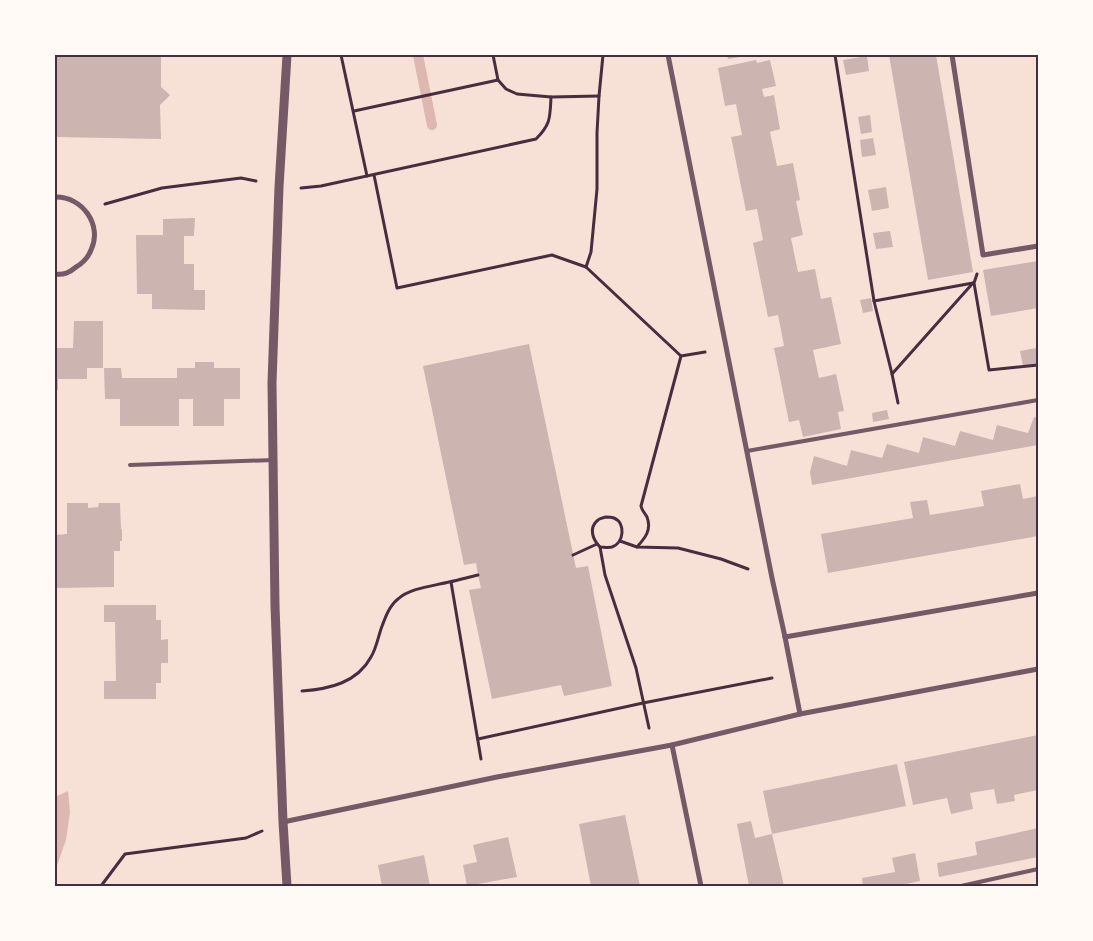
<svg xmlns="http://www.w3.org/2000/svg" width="1093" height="941" font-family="'Work Sans',sans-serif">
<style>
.water{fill:#dcb8b0}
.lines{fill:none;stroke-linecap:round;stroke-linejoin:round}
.stream{stroke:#dcb8b0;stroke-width:10}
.building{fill:#ccb4b1}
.path{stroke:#4a2c40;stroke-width:3}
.service{stroke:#755966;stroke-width:4}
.minor{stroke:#755966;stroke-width:5}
.tertiary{stroke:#755966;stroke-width:9}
.neatline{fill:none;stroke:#4a2c40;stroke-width:2}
</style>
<rect width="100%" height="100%" fill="#f7e1d7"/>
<polygon class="water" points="68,791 70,812 66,840 55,871 55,797"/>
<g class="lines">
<polyline class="stream" points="418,55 432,125"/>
</g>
<g class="building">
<polygon points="55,55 161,55 161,87 170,95 160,105 161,139 55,137"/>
<polygon points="727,55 745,55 746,56 728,59"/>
<polygon points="889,55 936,55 973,272 928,280"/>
<polygon points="867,56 869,71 846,75 843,60"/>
<polygon points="756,60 757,63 770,60 776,86 762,89 764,97 774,95 780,129 770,132 777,166 793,163 800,200 796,201 803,235 791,238 798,272 815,269 821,299 831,297 841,344 813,350 819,378 836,374 844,411 838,412 841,429 803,437 799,420 789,422 774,348 784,346 781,330 778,315 768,317 753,243 763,240 757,209 746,211 731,137 742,135 736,104 725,106 718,68"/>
<polygon points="870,115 872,132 861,134 858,117"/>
<polygon points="873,138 876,155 862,157 860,140"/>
<polygon points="886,187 889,208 872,211 868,190"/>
<polygon points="195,218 194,236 184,236 184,264 194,264 194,290 205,290 205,310 152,309 152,294 137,294 136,235 163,235 163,219"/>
<polygon points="890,231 893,247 876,249 873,233"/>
<polygon points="1038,261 1038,308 991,316 983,270"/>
<polygon points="871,298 873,311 863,313 860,300"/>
<polygon points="74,321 103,321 103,368 87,368 87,379 58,379 58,390 55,390 55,348 73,348"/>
<polygon points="529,344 576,568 588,566 612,686 564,696 561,685 492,699 469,590 481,588 478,575 476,563 464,565 423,366"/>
<polygon points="1036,348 1038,364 1023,366 1020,351"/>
<polygon points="195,362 214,362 214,368 240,368 240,399 224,399 224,426 193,426 193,399 179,399 179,426 120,426 120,399 105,399 104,368 121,368 122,378 177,378 177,368 195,368"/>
<polygon points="887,410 889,419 873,422 872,413"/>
<polygon points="1034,417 1038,418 1038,445 812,485 810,472 814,456 847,466 851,450 882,458 887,444 919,453 923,437 955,446 960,431 993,440 997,425 1028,433"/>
<polygon points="1020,484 1023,499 1038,496 1038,536 828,573 821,534 913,518 910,502 927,500 930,515 984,506 981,491"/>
<polygon points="67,503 88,503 88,508 98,507 99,503 120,503 121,529 122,529 122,541 120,541 120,551 114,551 114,587 55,588 55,535 67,534"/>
<polygon points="104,605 156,605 156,620 161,620 161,640 168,639 168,663 161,663 161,683 156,683 156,699 104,699 104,681 116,681 115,622 104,622"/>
<polygon points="1038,735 1038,790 1014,795 1015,801 997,804 994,789 970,793 973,809 951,814 947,798 913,805 904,762"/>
<polygon points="897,764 906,806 772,834 763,791"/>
<polygon points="625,815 640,886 591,886 579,824"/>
<polygon points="751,821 755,838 772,834 784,886 749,886 737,824"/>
<polygon points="1038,828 1038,857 939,877 937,863 977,855 975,842"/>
<polygon points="508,837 517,877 467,886 463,865 477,862 473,845"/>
<polygon points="915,853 920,881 897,886 863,886 862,878 895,872 892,858"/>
<polygon points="424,855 430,886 382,886 378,865"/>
</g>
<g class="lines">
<g class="path">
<polyline points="341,55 367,176"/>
<polyline points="493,55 498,80 506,89 517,94 551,97 599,96"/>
<polyline points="835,55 874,301 892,374 898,403"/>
<polyline points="354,111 498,80"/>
<polyline points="374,175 397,288 552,255 586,267 681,356"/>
<path d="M301,188l20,-2 215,-47c15,-15 14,-22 15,-42"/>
<polyline points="105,204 162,188 241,178 256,181"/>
<polyline points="586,267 591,252 597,189 597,133 599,96 603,55"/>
<polyline points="977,274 974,283 989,370 1038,365"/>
<polyline points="874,301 973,283"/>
<polyline points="892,374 973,283"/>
<path d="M606,517c2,0 5,0 8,1 12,5 10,25 -2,29 -4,1 -8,0 -12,0 -7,-7 -12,-19 -2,-27 2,-2 5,-2 8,-3z"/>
<polyline points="620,541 637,547 678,548 721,559 748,569"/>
<polyline points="600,547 605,575 636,668 649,728"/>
<path d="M637,547c8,-9 15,-17 10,-30 -2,-4 -5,-6 -6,-11l40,-150 24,-4"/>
<polyline points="573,555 597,544"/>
<polyline points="451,582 481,759"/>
<path d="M302,691c27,-2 55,-8 69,-34 5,-8 7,-19 10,-28 4,-11 8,-23 17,-30 12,-11 35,-13 51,-17 10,-2 20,-5 29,-7"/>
<polyline points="478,739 643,703 772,678"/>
<polyline points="101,886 125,854 246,838 262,831"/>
</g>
<g class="service">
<polyline points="747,451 1038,400"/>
<polyline points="130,465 273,460"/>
<polyline points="961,886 1038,869"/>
</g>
<g class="minor">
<polyline points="668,55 772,578 785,637 800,714"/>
<polyline points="952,55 983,255 1038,246"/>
<path d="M55,197c27,-1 48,28 36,53 -3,8 -8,13 -15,17 -7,6 -12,8 -21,7"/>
<polyline points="785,637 1038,593"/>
<polyline points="672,745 701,886"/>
<polyline points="283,822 497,777 672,745 800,714 1038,669"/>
</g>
<polyline class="tertiary" points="287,886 283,822 275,606 272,383 279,187 287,55"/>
</g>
<rect width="1093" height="941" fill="none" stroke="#fffaf5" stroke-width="112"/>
<rect x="56" y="56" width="981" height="829" class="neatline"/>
</svg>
